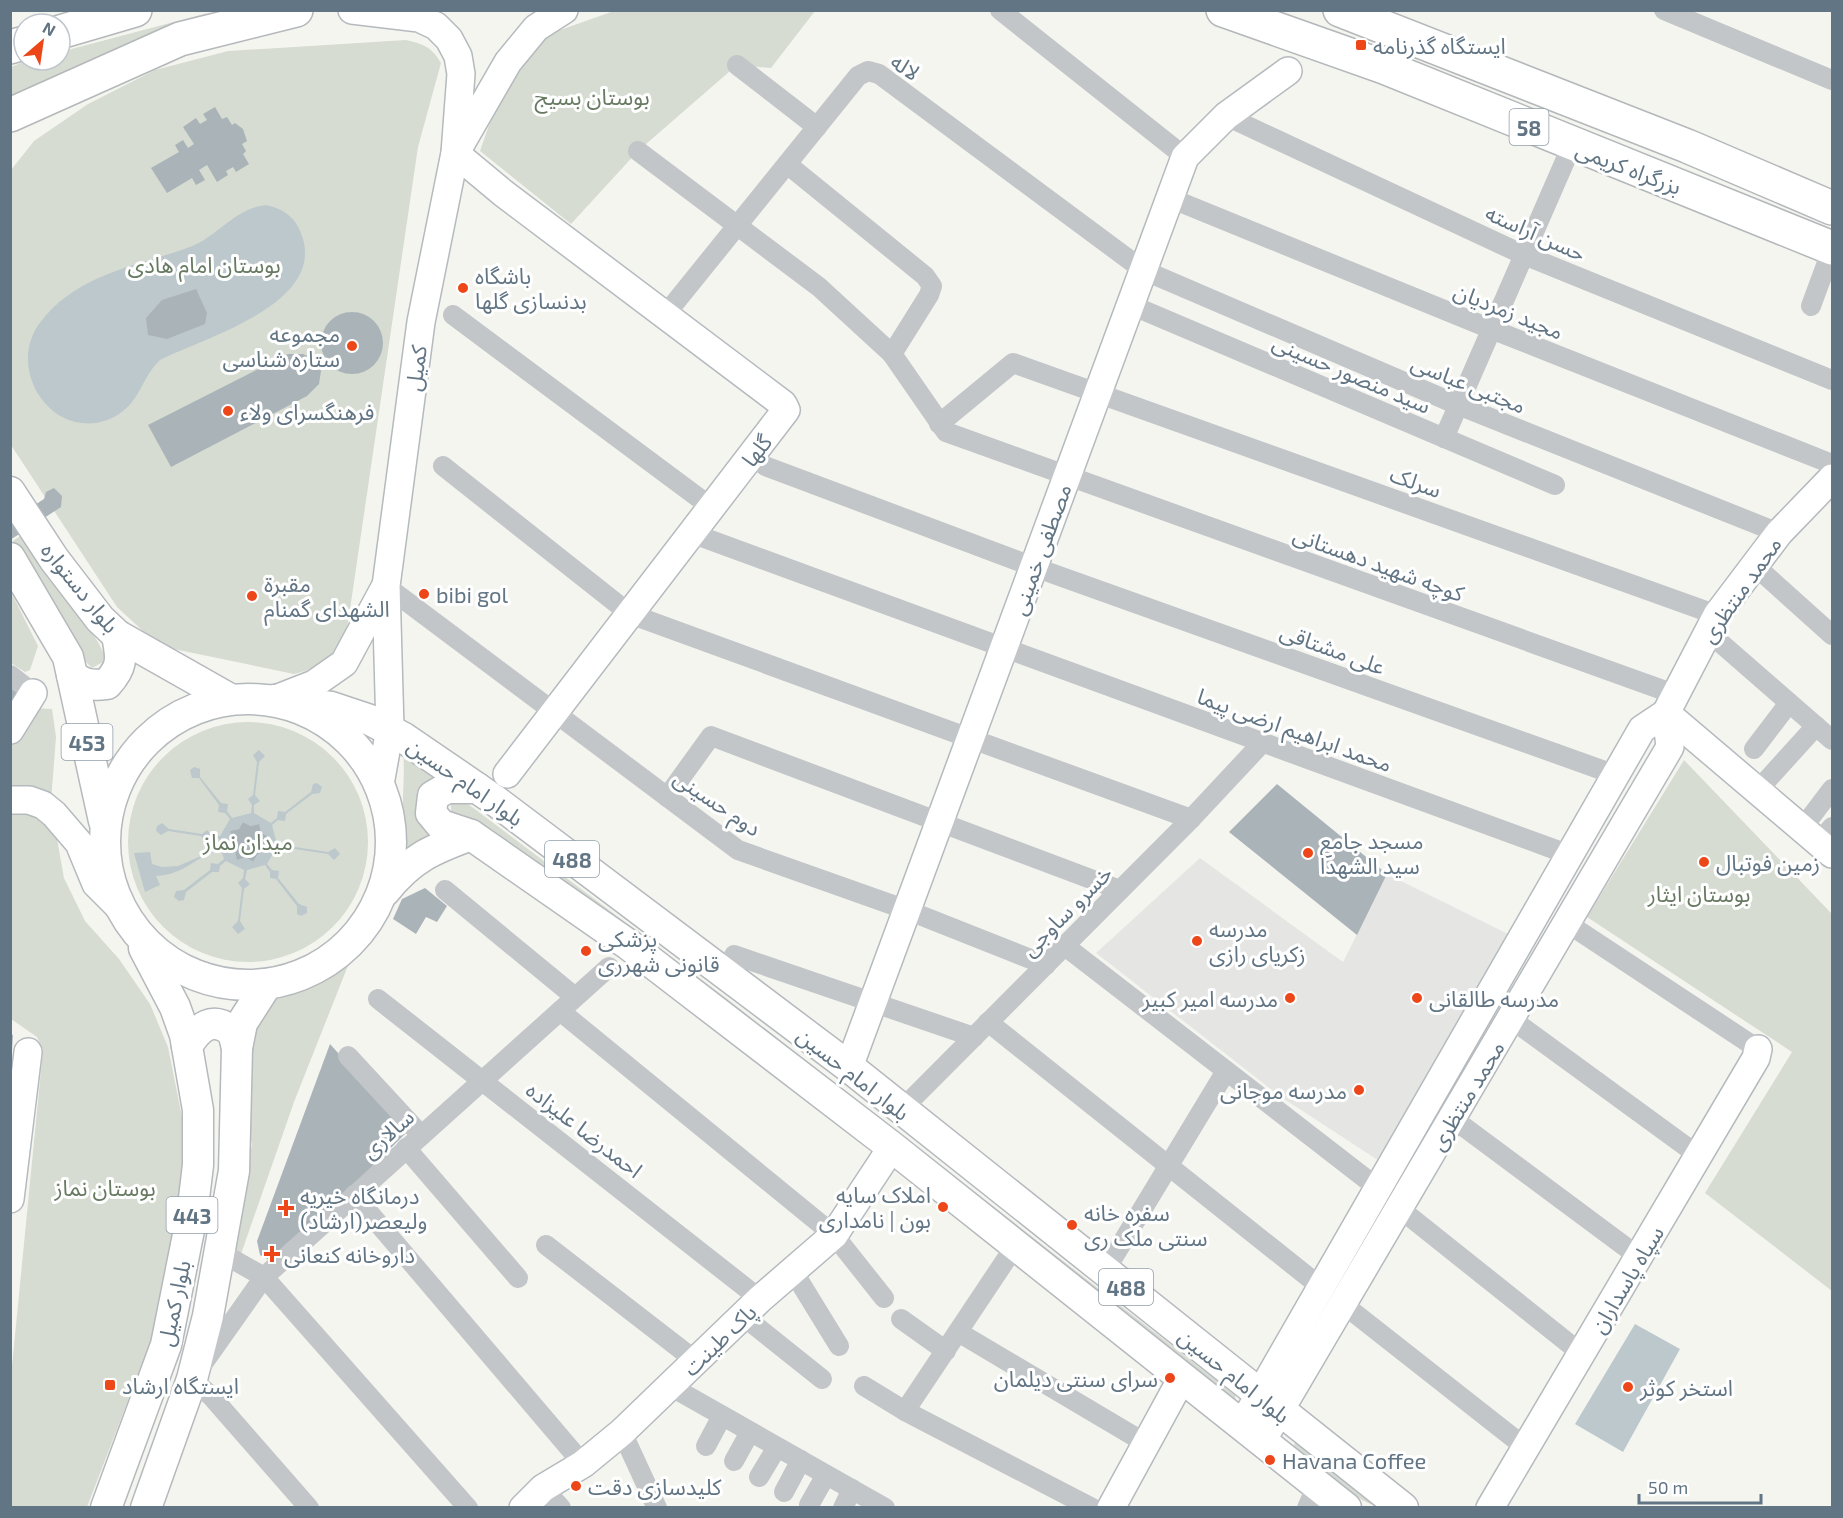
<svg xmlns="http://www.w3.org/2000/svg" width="1843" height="1518" font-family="'Exo 2','Noto Sans Arabic',sans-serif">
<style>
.built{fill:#e5e6e4}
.green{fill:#d6dcd1}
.water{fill:#bdc8cd;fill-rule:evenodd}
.building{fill:#aab3b8}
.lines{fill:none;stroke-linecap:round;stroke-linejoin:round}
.secondary-casing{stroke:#b4babe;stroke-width:30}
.primary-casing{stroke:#b5b9bd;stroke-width:33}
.highway-casing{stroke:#b4b8bb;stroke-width:36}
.street{stroke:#c2c6c9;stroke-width:20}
.secondary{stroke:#fff;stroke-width:27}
.primary{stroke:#fff;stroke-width:30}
.highway{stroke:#fff;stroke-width:33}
.poi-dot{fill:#ed4619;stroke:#fff;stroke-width:2}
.labels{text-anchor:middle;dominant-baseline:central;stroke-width:6;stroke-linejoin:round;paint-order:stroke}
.shield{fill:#fff;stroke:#919ea9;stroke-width:1.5}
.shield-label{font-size:21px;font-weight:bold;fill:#627584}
.poi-label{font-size:22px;fill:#627584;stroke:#fff;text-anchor:start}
.street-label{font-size:22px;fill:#627584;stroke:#fff}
.park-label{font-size:22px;fill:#677a61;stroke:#fff}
</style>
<rect width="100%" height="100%" fill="#f5f5f0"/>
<polygon class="built" points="1200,858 1343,962 1387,874 1516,938 1390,1168 1281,1097 1096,953"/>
<g class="green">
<polygon points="815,11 771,68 737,65 638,151 571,224 480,151 489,125 512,80 549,34 611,12"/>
<polygon points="208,13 11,104 11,67 28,60 60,60 60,52"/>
<path d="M406,40c17,4 26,7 35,23l-23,84 -70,476c-10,32 -21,43 -54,51l-135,-28 -42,-39 -106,-162v-275l23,-29 54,-37 67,-34 73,-19z"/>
<polygon points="25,533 98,642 105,656 103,662 92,668 83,659 13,541"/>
<polygon points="10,590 38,646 30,670 25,672 11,663"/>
<polygon points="32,708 52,709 56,737 51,802 11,791 11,741"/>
<circle cx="248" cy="842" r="120"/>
<path d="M403,753l44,32 -1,49 -42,14c-5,-9 2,-77 -1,-95z"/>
<polygon points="1684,760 1832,914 1832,1291 1705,1193 1792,1052 1587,917"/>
<polygon points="464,801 726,998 1235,1395 1236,1401 527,855 491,829 451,812 451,802"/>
<polygon points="10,807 25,807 55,828 64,878 85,921 119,959 150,1004 168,1047 183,1122 181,1196 152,1338 87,1507 11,1507 11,1376 43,1050 37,1037 11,1019"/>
<polygon points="353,953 294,1102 241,1254 231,1248 252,1145 241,1088 249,1029 267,999 313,983"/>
<path d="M1298,1441l85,66c-24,0 -69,-45 -89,-61l1,-4z"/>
</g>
<g class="water">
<path d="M266,205c21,5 31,14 37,34 19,67 -101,99 -143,121 -20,19 -19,44 -48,58 -57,26 -107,-46 -73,-94 37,-50 95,-57 148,-76 30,-10 47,-40 79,-43z"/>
<path d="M259,750l6,6 -6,6 -4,33 5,6 -6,4v8l17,10 6,-5 1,-7 7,1 26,-20 2,-8 4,-1 5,4 -2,6 -8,1 -26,20 -1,7 -7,-1 -6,5 5,19 8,1 6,-4 4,6 33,5 7,-4 5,6 -6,6 -6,-6 -33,-5 -6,5 -4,-6 -8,-1 -10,17 5,6 7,1 -1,7 21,26 8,3v6l-6,3 -4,-2v-8l-21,-27 -6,-1v-6l-5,-7 -18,5 -2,9 5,5 -6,5 -4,32 5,8 -7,5 -6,-7 6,-6 4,-33 -4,-5 5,-5 1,-8 -18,-9 -6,5 -1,6h-7l-26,20 -2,8 -5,1 -5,-4 2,-6 8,-1 26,-20 1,-7 7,1 6,-5 -3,-9c-26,6 -36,25 -65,26l4,9 -15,7 -11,-39 16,-1 2,12 10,3 16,-1 42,-18 -1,-9 -8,-1 -6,4 -4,-6 -33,-5 -7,4 -5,-4 1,-5 5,-3 7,6 33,5 5,-4 4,5 9,1 10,-17 -5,-6 -7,-1 1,-7 -20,-27h-7l-2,-8 4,-3 6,2v8l21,26 7,1 -1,7 5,7 19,-5 1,-8 -4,-6 5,-4 4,-33 -4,-7zM243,822l7,4 8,-2 3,8 7,5 -4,7 2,8 -8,2 -5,8 -7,-5 -8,2 -3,-8 -7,-4 4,-8 -2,-8 9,-2z"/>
<polygon points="1635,1324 1680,1349 1623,1452 1575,1424"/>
</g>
<g class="building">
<polygon points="215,107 222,119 227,117 232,125 235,123 243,129 247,141 242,144 246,151 243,154 249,164 236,172 233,167 226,171 228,175 217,182 207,165 199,170 205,180 196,185 192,178 167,193 151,168 179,152 175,145 183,140 188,148 194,144 183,127 196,118 200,124 207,120 203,114"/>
<polygon points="196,289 207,313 205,324 167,339 148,335 146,318 162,300"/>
<circle cx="352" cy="343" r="31"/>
<polygon points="288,354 303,354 316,360 321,371 319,384 307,396 171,467 148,425"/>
<polygon points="54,488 62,496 61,507 10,540 10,521 44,499 46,492"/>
<polygon points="10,684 21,691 10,708"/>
<polygon points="1277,784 1387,874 1357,935 1229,832"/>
<polygon points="243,822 250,826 259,824 261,832 268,837 264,844 266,852 258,854 253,862 246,857 237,860 235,851 228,847 232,839 230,831 239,829"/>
<polygon points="425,888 447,906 437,922 426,917 416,934 393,919 402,899"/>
<polygon points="10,1034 13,1035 12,1051 10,1051"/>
<polygon points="330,1044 408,1131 281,1257 271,1261 260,1255 257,1241"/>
</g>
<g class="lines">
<g class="secondary-casing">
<g id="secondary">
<polyline points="352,10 419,18 436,26 449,39 458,56 461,74 455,153 421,322 386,586 390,729 380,784"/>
<polyline points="459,147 508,62 536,28 564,10"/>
<polyline points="455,153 503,193 783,404 786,410 507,774"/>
<polyline points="273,700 314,684 344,663 385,587"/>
<polyline points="1666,713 1832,854"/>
<polyline points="10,730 33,693"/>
<polyline points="10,800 29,800 43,805 54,814 79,843 96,884 122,910"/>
<polyline points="849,1067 1185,157 1226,116 1288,71"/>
<polyline points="10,1199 28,1052"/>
<polyline points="1242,1425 1642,729 1666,713"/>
<polyline points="1262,1441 1670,747 1666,713 1717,615 1779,533 1832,478"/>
<polyline points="523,1508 543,1488 583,1464 622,1432 760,1299 834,1235 892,1147"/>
<polyline points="1111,1508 1182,1378"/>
<polyline points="1490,1508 1756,1058 1758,1049"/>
</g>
</g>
<g class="primary-casing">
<g id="primary">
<polyline points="10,492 54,559 100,619 117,635 230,699"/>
<polyline points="10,558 68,657 104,821"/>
<path d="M72,675c11,10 20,11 35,9 17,-19 14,-26 10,-49"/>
<circle cx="248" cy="842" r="143"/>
<polyline points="273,700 331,707 370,720 404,738 493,799 849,1067 1403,1508"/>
<polyline points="477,788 447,788 433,796 431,813 441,825 471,835 629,945 892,1147 1346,1508"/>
<path d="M385,891c26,-33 48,-42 86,-56"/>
<path d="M187,1046c12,-19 25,-31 46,-14l4,16"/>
<polyline points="106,1508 166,1345 192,1215 198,1165 198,1110 185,1035 175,1007 144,948"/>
<polyline points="146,1508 192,1379 208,1316 234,1171 237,1048 242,1023 267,984"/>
</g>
</g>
<g class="highway-casing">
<g id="highway">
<polyline points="1223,10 1384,67 1832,248"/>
<polyline points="1340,10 1687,146 1832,208"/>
<polyline points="60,32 135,10"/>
<polyline points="10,47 24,43"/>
<polyline points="10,115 180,39 296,10"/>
</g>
</g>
<g class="street">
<polyline points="1000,10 1185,157"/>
<polyline points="1664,10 1832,80"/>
<polyline points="737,65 817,127"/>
<polyline points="1226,116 1524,255 1832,380"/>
<polyline points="638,151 819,287 892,354 946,432 1674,694"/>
<polyline points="787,164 925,276 932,286 929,295 892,354"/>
<polyline points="1170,198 1491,329 1832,464"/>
<polyline points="1131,305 1555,485"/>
<polyline points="1811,306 1832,249"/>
<polyline points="453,315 711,507"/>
<polyline points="665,315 858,76 868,71 879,74 1143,270 1458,405 1779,533"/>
<polyline points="939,424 1013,363 1717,615"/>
<polyline points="1444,438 1572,145"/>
<polyline points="443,466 630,614 1191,819"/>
<polyline points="765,466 1034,567 1616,775"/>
<polyline points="691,533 1570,855"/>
<polyline points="1753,564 1832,635"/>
<polyline points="386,586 738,850 907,910 1046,965"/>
<polyline points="1708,632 1832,740"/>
<polyline points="10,675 33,693"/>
<polyline points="1754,749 1789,703"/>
<polyline points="1758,790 1816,726"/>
<polyline points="667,797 711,736 1120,890"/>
<polyline points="1810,818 1832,789"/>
<polyline points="1819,842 1832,827"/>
<polyline points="445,890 575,997"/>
<polyline points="1567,923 1758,1049"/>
<polyline points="1065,946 1379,1189"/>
<polyline points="734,955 974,1037"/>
<polyline points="378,999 760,1299"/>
<polyline points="560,1011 834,1235 884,1298"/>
<polyline points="1511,1019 1699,1156"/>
<polyline points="988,1022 1322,1288"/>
<polyline points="348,1056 421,1135"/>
<polyline points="902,1109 1191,819 1263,742"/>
<polyline points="1452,1118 1639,1257"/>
<polyline points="406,1148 518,1278"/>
<polyline points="354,1195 583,1464"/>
<polyline points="1399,1208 1582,1354"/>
<polyline points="546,1245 696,1361"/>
<polyline points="218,1251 264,1277 468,1508"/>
<polyline points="793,1271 839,1346"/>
<polyline points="1105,1271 1226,1071"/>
<polyline points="1343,1304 1526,1448"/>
<polyline points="743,1316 822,1379"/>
<polyline points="901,1319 946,1351"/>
<polyline points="958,1332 1147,1444"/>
<polyline points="670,1386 885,1508"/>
<polyline points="864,1386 905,1411 1092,1508"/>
<polyline points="905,1411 1015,1246"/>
<polyline points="622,1432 657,1508"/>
<polyline points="706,1446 722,1416"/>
<polyline points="734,1461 750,1432"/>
<polyline points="759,1477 777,1447"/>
<polyline points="543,1488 561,1508"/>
<polyline points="784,1492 801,1460"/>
<polyline points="809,1505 826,1475"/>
<polyline points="309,1508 211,1396 192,1379 264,1277 609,967"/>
<polyline points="843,1508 852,1489"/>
<polyline points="1307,1508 1317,1485"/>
</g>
<use href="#secondary" class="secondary"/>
<use href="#primary" class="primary"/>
<use href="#highway" class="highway"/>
</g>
<g class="poi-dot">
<rect x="1355" y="39" width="12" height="12" rx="3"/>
<circle cx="463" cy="288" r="6"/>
<circle cx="352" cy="346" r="6"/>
<circle cx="228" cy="411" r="6"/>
<circle cx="424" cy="594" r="6"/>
<circle cx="252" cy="596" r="6"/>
<circle cx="1308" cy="853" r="6"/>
<circle cx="1704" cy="862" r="6"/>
<circle cx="1197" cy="941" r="6"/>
<circle cx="586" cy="951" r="6"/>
<circle cx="1290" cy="998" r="6"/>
<circle cx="1417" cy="998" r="6"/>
<circle cx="1359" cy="1090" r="6"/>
<circle cx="943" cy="1207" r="6"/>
<path d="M283 1199h6v6h6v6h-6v6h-6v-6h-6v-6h6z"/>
<circle cx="1072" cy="1225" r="6"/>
<path d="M269 1245h6v6h6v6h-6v6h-6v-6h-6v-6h6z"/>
<circle cx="1170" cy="1378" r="6"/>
<rect x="104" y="1379" width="12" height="12" rx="3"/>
<circle cx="1628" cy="1387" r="6"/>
<circle cx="1270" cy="1460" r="6"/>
<circle cx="576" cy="1486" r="6"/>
</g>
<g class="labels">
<g class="shield">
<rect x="1509.5" y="109" width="39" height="36" rx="4.5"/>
<rect x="61.5" y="724" width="51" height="36" rx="4.5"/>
<rect x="545" y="841" width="54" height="36" rx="4.5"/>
<rect x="166.5" y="1197" width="51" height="36" rx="4.5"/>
<rect x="1099" y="1269" width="54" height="36" rx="4.5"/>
</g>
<g class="shield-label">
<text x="1529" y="127">58</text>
<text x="87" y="742">453</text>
<text x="572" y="859">488</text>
<text x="192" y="1215">443</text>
<text x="1126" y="1287">488</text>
</g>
<g class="poi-label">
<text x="1373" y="45">ایستگاه گذرنامه</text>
<text x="475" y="275">باشگاه<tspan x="475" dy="25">بدنسازی گلها</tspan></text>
<text x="340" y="333" text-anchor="end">مجموعه<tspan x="340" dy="25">ستاره شناسی</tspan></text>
<text x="240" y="411">فرهنگسرای ولاء</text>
<text x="264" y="583">مقبرة<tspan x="264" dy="25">الشهدای گمنام</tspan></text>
<text x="436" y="594">bibi gol</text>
<text x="1320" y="840">مسجد جامع<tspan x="1320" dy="25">سید الشهدا</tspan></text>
<text x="1716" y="862">زمین فوتبال</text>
<text x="1209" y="928">مدرسه<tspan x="1209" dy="25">زکریای رازی</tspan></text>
<text x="598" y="938">پزشکی<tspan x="598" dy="25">قانونی شهرری</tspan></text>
<text x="1278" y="998" text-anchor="end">مدرسه امیر کبیر</text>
<text x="1429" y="998">مدرسه طالقانی</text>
<text x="1347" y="1090" text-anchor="end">مدرسه موجانی</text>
<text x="931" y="1194" text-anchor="end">املاک سایه<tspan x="931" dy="25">بون | نامداری</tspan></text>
<text x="300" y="1195">درمانگاه خیریه<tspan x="300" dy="25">ولیعصر(ارشاد)</tspan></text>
<text x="1084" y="1212">سفره خانه<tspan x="1084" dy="25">سنتی ملک ری</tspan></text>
<text x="284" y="1254">داروخانه کنعانی</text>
<text x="1158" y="1378" text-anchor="end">سرای سنتی دیلمان</text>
<text x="122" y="1385">ایستگاه ارشاد</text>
<text x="1640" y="1387">استخر کوثر</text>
<text x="1282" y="1460">Havana Coffee</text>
<text x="588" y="1486">کلیدسازی دقت</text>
</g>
<g class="street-label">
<text transform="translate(906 66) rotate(33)">لاله</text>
<text transform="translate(1629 167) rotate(21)">بزرگراه کریمی</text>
<text transform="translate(1536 232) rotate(24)">حسن آراسته</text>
<text transform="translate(1509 310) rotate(22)">مجید زمردیان</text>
<text transform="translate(415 368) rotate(-82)">کمیل</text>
<text transform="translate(1352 373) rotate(23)">سید منصور حسینی</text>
<text transform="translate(1469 383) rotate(22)">مجتبی عباسی</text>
<text transform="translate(756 450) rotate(-52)">گلها</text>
<text transform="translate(1416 481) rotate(20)">سرلک</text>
<text transform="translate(1040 549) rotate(-70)">مصطفی خمینی</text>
<text transform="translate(1379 563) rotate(20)">کوچه شهید دهستانی</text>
<text transform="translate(81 587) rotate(51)">بلوار دستواره</text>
<text transform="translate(1740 589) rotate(-55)">محمد منتظری</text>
<text transform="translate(1333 648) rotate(20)">علی مشتاقی</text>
<text transform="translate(1295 729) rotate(20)">محمد ابراهیم ارضی پیما</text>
<text transform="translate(466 781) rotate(35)">بلوار امام حسین</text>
<text transform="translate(718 802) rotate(34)">دوم حسینی</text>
<text transform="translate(1066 910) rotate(-45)">خسرو ساوجی</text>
<text transform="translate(854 1073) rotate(38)">بلوار امام حسین</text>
<text transform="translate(1466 1095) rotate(-59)">محمد منتظری</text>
<text transform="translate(585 1129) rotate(38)">احمدرضا علیزاده</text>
<text transform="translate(387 1133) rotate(-42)">سالاری</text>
<text transform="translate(1626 1279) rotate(-59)">سپاه پاسداران</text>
<text transform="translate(173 1303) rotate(-78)">بلوار کمیل</text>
<text transform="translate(719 1339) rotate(-44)">پاک طینت</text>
<text transform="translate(1235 1375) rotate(39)">بلوار امام حسین</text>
</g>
<g class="park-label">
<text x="592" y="96">بوستان بسیج</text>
<text x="204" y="264">بوستان امام هادی</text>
<text x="248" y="841">میدان نماز</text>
<text x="1699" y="893">بوستان ایثار</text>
<text x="105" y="1187">بوستان نماز</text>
</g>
</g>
<rect width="1843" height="1518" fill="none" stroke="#627584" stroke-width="24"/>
<g transform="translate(42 42) rotate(29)"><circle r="28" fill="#ffffff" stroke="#c0c8ce" stroke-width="1.5"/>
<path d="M0-4.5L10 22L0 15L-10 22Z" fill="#ed4619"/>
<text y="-9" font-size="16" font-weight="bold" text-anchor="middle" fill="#627584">N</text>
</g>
<path d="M1639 1494v9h122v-9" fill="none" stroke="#627584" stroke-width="3"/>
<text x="1648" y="1494" font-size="18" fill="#627584" stroke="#ffffff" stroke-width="4.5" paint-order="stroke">50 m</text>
</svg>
